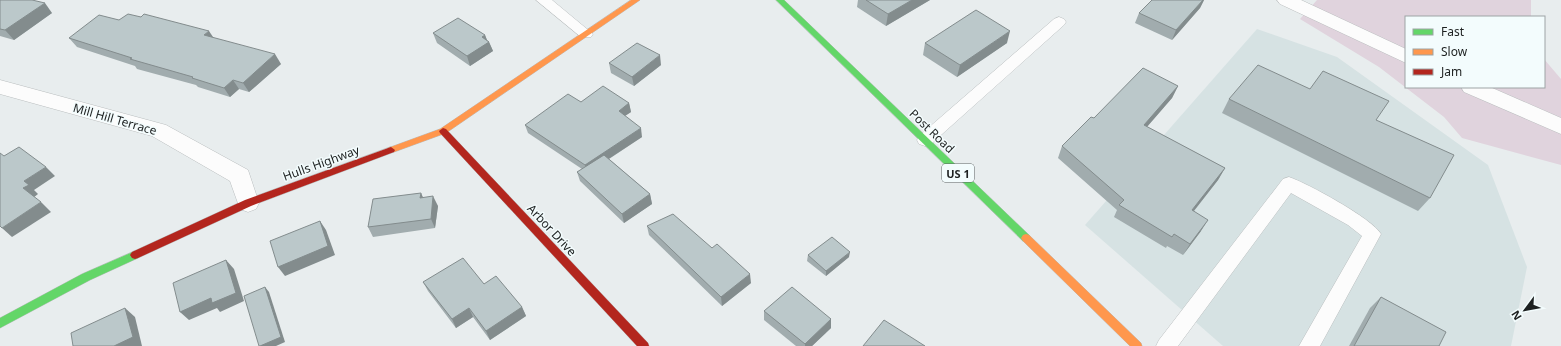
<svg xmlns="http://www.w3.org/2000/svg" width="1561" height="346" font-family="'Noto Sans',sans-serif">
<style>
.built{fill:#d6e2e3}
.green{fill:#e0d3dd}
.lines{fill:none;stroke-linecap:round;stroke-linejoin:round}
.lane-casing{stroke:#babebf;stroke-width:1}
.street-casing{stroke:#babebf;stroke-width:1}
.fast-casing{stroke:#babebf;stroke-width:1}
.slow-casing{stroke:#babebf;stroke-width:1}
.jam-casing{stroke:#babebf;stroke-width:1}
.lane{fill:#fcfcfc;fill-rule:evenodd}
.street{fill:#fcfcfc;fill-rule:evenodd}
.fast{fill:#63d668;fill-rule:evenodd}
.slow{fill:#ff974d;fill-rule:evenodd}
.jam{fill:#b3261e;fill-rule:evenodd}
.wall{fill:#a1acae}
.shaded-wall{fill:#838c8d}
.building{fill:#bbc8ca;stroke:#838c8d}
.labels{text-anchor:middle;dominant-baseline:central;stroke-width:3;stroke-linejoin:round;paint-order:stroke}
.shield{fill:#f3fcfd;stroke:#5d6262;stroke-width:1}
.shield-label{font-size:11px;font-weight:bold;fill:#1d2020}
.street-label{font-size:12px;fill:#1d2020;stroke:#f3fcfd}
</style>
<rect width="100%" height="100%" fill="#e8edee"/>
<polygon class="built" points="1257,29 1337,57 1488,165 1527,267 1511,346 1223,346 1085,225"/>
<polygon class="green" points="1317,0 1531,0 1531,17 1406,17 1406,87 1544,87 1544,59 1561,79 1561,165 1462,138 1444,117 1379,67 1300,19"/>
<g class="lines">
<g class="lane-casing">
<g id="lane">
<polygon points="536,0 552,0 593,34 591,37 581,37"/>
<polygon points="1059,17 1064,19 1066,22 1064,25 931,144 925,146 919,144 917,140 919,136 1054,19"/>
<path d="M1289,177c18,6 84,42 92,57l-61,112h-21l63,-110 -14,-11 -57,-32 -113,153h-22l3,-6 124,-161z"/>
</g>
</g>
<g class="street-casing">
<g id="street">
<polygon points="1277,0 1301,0 1406,49 1406,63 1280,4"/>
<polygon points="0,80 166,125 248,170 259,203 256,209 248,212 240,209 230,181 152,136 0,94"/>
<polygon points="1461,87 1490,87 1561,118 1561,134 1464,92"/>
</g>
</g>
<g class="fast-casing">
<g id="fast">
<polygon points="776,0 784,0 1029,235 1031,238 1029,241 1026,242 1023,241"/>
<polygon points="135,251 138,252 140,255 138,258 90,280 0,328 0,318 82,274"/>
</g>
</g>
<g class="slow-casing">
<g id="slow">
<polygon points="631,0 640,0 446,133 394,152 388,152 387,150 388,148 440,129"/>
<polygon points="1026,234 1029,235 1141,343 1142,346 1130,346 1023,241 1021,238 1023,235"/>
</g>
</g>
<g class="jam-casing">
<g id="jam">
<polygon points="443,128 446,129 648,343 649,346 637,346 440,133 439,131"/>
<polygon points="391,147 395,150 394,152 251,206 138,258 135,259 132,258 130,255 132,252 245,200"/>
</g>
</g>
<use href="#lane" class="lane"/>
<use href="#street" class="street"/>
<use href="#fast" class="fast"/>
<use href="#slow" class="slow"/>
<use href="#jam" class="jam"/>
</g>
<g class="wall">
<polygon points="0,0 52,13 14,40 0,36"/>
<polygon points="858,0 930,0 886,26 857,7"/>
<polygon points="1152,0 1204,0 1200,8 1172,40 1135,23 1139,13"/>
<polygon points="119,20 214,38 281,64 249,92 239,89 230,97 198,87 196,85 137,69 135,66 77,47 69,38"/>
<polygon points="433,33 485,35 487,40 489,42 493,51 470,66 437,43"/>
<polygon points="925,43 1007,43 957,77 923,55"/>
<polygon points="609,63 661,65 634,86 611,73"/>
<polygon points="1178,86 1172,98 1147,127 1225,168 1218,180 1194,211 1201,231 1183,255 1167,246 1166,248 1114,217 1117,210 1058,158 1062,146"/>
<polygon points="1229,99 1376,120 1430,198 1418,211 1222,113"/>
<polygon points="581,102 629,103 631,112 625,116 642,137 609,159 650,194 652,204 624,223 580,181 577,172 582,169 528,133 525,125"/>
<polygon points="421,193 423,198 438,206 435,228 373,237 368,227"/>
<polygon points="647,226 751,283 722,306 649,235"/>
<polygon points="808,255 849,257 826,276 807,261"/>
<polygon points="423,282 484,284 522,307 526,316 490,340 473,317 456,328 428,291"/>
<polygon points="1381,297 1439,346 1349,346 1370,308"/>
<polygon points="764,311 831,328 812,346 796,346 764,320"/>
</g>
<g class="shaded-wall">
<polygon points="912,0 930,0 886,26 888,14"/>
<polygon points="1203,0 1204,0 1200,8 1172,40 1176,30"/>
<polygon points="45,3 52,13 14,40 5,30"/>
<polygon points="209,31 215,40 204,35"/>
<polygon points="1010,31 1007,43 957,77 960,65"/>
<polygon points="485,35 488,43 489,42 493,51 470,66 467,56 482,37"/>
<polygon points="275,54 281,64 249,92 243,83"/>
<polygon points="660,55 661,65 634,86 632,77"/>
<polygon points="233,80 239,89 230,97 224,88"/>
<polygon points="1178,86 1172,98 1138,137 1144,125"/>
<polygon points="629,103 631,112 620,119 619,111"/>
<polygon points="641,128 642,137 587,173 585,165"/>
<polygon points="46,167 55,176 34,190 38,194 33,198 23,188 24,181"/>
<polygon points="1225,168 1218,180 1185,222 1192,210"/>
<polygon points="421,193 425,202 420,198"/>
<polygon points="650,194 652,204 624,223 622,214"/>
<polygon points="433,196 438,206 435,228 431,219"/>
<polygon points="41,202 51,212 12,237 2,228"/>
<polygon points="1208,220 1201,231 1183,255 1190,244"/>
<polygon points="320,221 326,230 335,255 285,276 278,267"/>
<polygon points="850,252 849,257 826,276 826,271"/>
<polygon points="226,260 234,269 244,301 220,312 217,308 189,320 180,312"/>
<polygon points="750,274 751,283 722,306 721,297"/>
<polygon points="265,287 269,292 285,342 276,346 260,346"/>
<polygon points="522,307 526,316 490,340 486,331"/>
<polygon points="125,308 135,317 142,346 114,346"/>
<polygon points="469,308 473,317 456,328 452,319"/>
<polygon points="831,319 831,328 812,346 805,346 805,344"/>
</g>
<g class="building">
<polygon points="0,0 32,0 45,3 5,30 0,29"/>
<polygon points="866,0 912,0 888,14"/>
<polygon points="1152,0 1203,0 1176,30 1139,13"/>
<polygon points="976,10 1010,31 960,65 925,43"/>
<polygon points="128,14 141,17 144,14 209,31 204,35 275,54 243,83 233,80 224,88 192,78 193,77 130,59 132,58 69,38 99,15 119,20"/>
<polygon points="458,18 485,35 482,37 489,42 467,56 433,33"/>
<polygon points="637,43 660,55 632,77 609,63"/>
<polygon points="1258,65 1310,89 1323,71 1389,101 1376,120 1454,155 1430,198 1229,99"/>
<polygon points="1143,68 1178,86 1144,125 1225,168 1192,210 1208,220 1190,244 1174,234 1172,237 1119,205 1124,200 1062,146 1091,117 1094,118"/>
<polygon points="603,86 629,103 619,111 641,128 585,165 525,125 568,94 581,102"/>
<polygon points="19,147 46,167 24,181 29,185 23,188 41,202 2,228 0,226 0,153 4,156"/>
<polygon points="604,155 650,194 622,214 577,172"/>
<polygon points="421,193 420,198 433,196 431,219 368,227 373,199"/>
<polygon points="673,214 712,248 717,244 750,274 721,297 647,226"/>
<polygon points="320,221 328,246 278,267 270,241"/>
<polygon points="832,237 850,252 826,271 808,255"/>
<polygon points="463,258 484,284 496,276 522,307 486,331 469,308 452,319 423,282"/>
<polygon points="226,260 236,293 212,303 211,298 180,312 173,283"/>
<polygon points="265,287 281,337 260,346 259,346 244,296"/>
<polygon points="792,287 831,319 805,344 764,311"/>
<polygon points="1381,297 1446,332 1439,346 1354,346"/>
<polygon points="125,308 133,337 114,346 73,346 71,333"/>
<polygon points="884,320 925,346 863,346"/>
</g>
<g class="labels">
<rect class="shield" x="942" y="164" width="32" height="18" rx="3"/>
<g class="shield-label">
<text x="958" y="173">US 1</text>
</g>
<g class="street-label">
<text transform="translate(115 119) rotate(16)">Mill Hill Terrace</text>
<text transform="translate(932 131) rotate(44)">Post Road</text>
<text transform="translate(321 163) rotate(-20)">Hulls Highway</text>
<text transform="translate(552 230) rotate(47)">Arbor Drive</text>
</g>
</g>
<rect x="1405" y="16" width="140" height="72" fill="#f3fcfd" stroke="#9da4a5"/>
<rect x="1413" y="29" width="20" height="6" fill="#63d668" stroke="#9da4a5"/>
<text x="1441" y="36" font-size="12" fill="#1d2020">Fast</text>
<rect x="1413" y="49" width="20" height="6" fill="#ff974d" stroke="#9da4a5"/>
<text x="1441" y="56" font-size="12" fill="#1d2020">Slow</text>
<rect x="1413" y="69" width="20" height="6" fill="#b3261e" stroke="#9da4a5"/>
<text x="1441" y="76" font-size="12" fill="#1d2020">Jam</text>
<g transform="translate(1525 310) rotate(238)" stroke="#f3fcfd" stroke-width="3" paint-order="stroke">
<path d="M0-3L7 15L0 10L-7 15Z" fill="#1d2020"/>
<text y="-6" font-size="11" font-weight="bold" text-anchor="middle" fill="#1d2020">N</text>
</g>
</svg>
